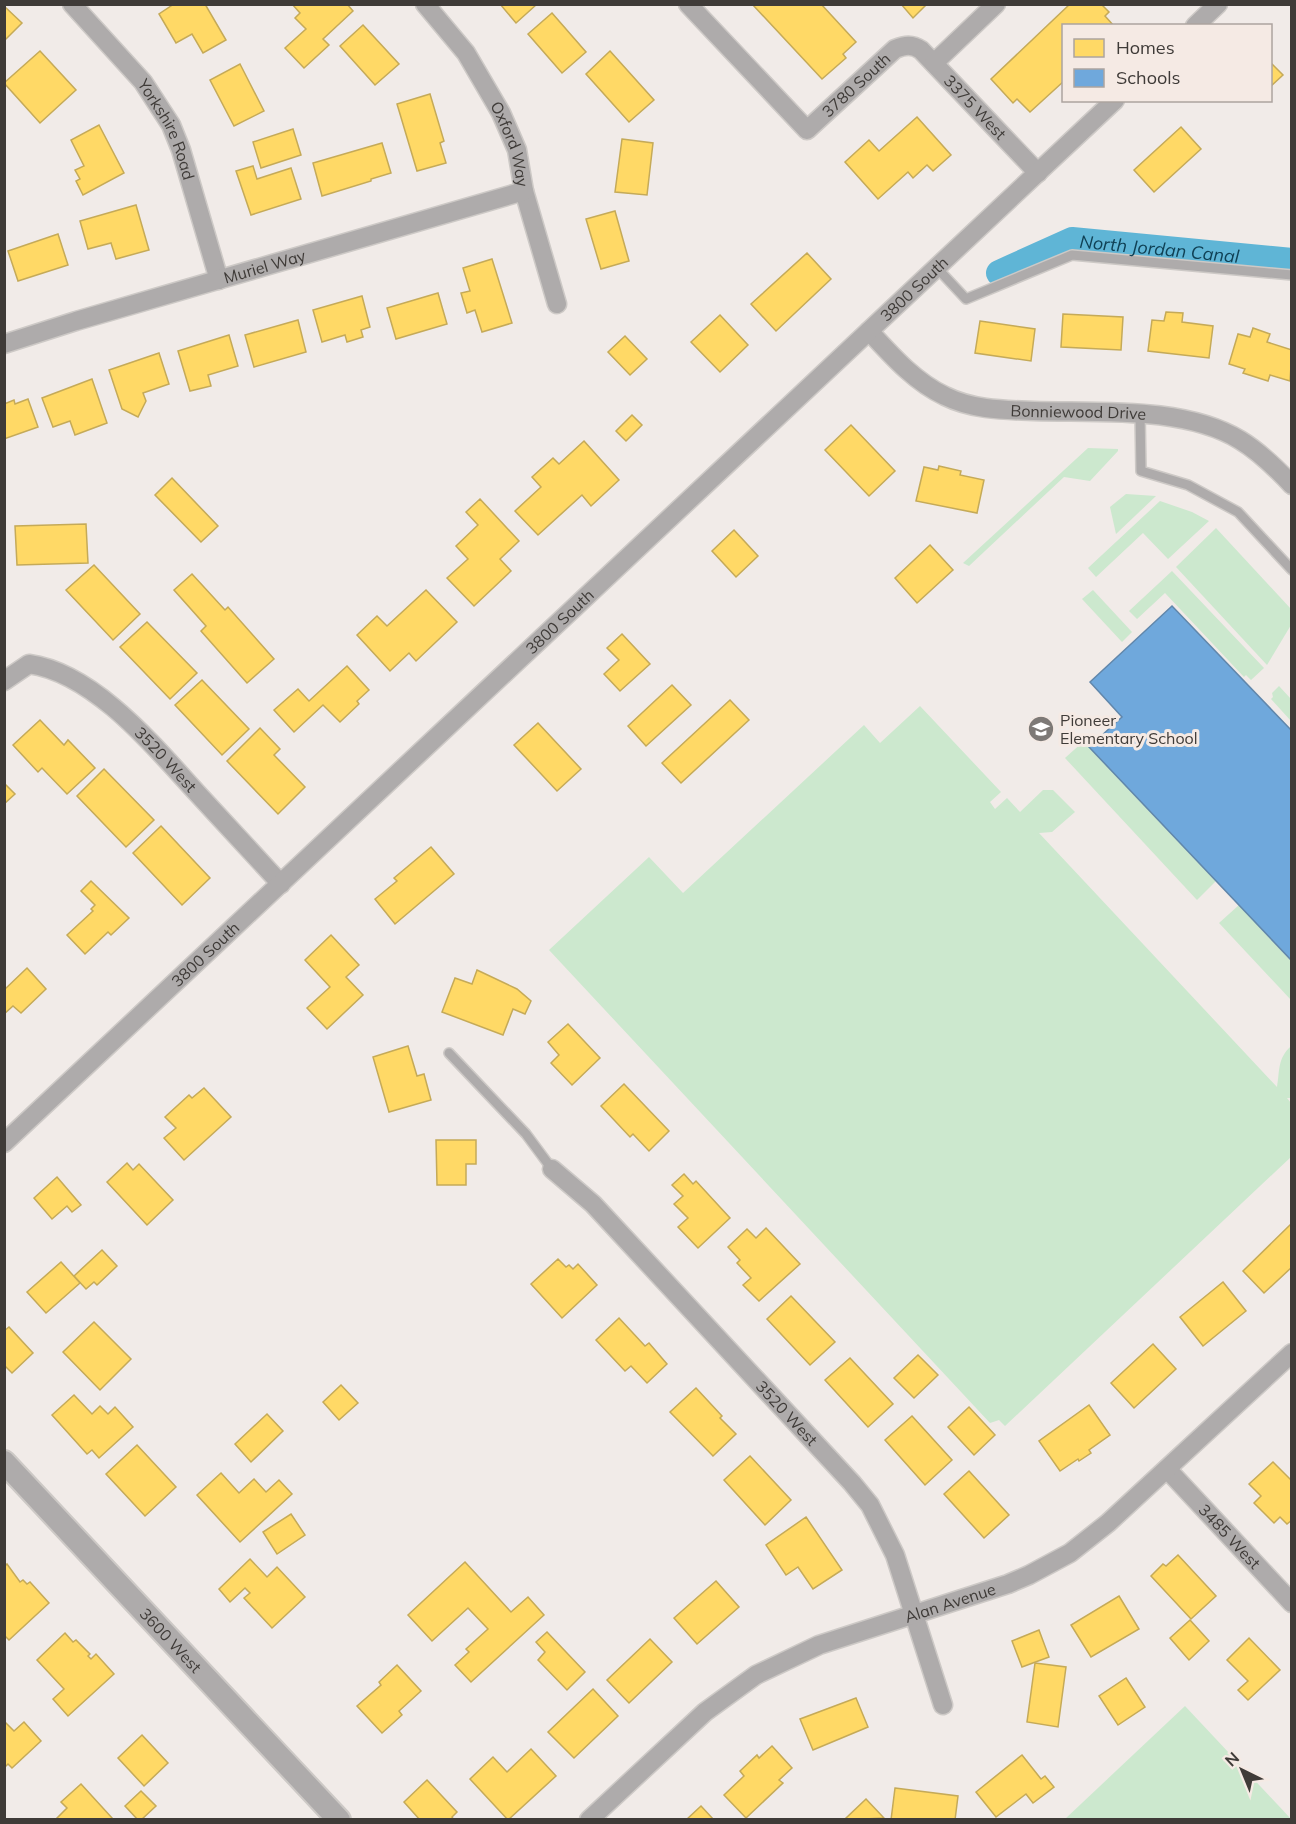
<svg xmlns="http://www.w3.org/2000/svg" width="1296" height="1824" font-family="Mulish,sans-serif">
<style>
.green{fill:#cce8ce}
.homes{fill:#ffd966;stroke:#c5aa58;stroke-width:1.5}
.schools{fill:#6fa8dc;stroke:#6187ab;stroke-width:1.5}
.lines{fill:none;stroke-linecap:round;stroke-linejoin:round}
.canal{stroke:#5fb5d6;stroke-width:26}
.service-casing{stroke:#cdc9c6;stroke-width:12}
.minor-casing{stroke:#cdc9c6;stroke-width:21}
.tertiary-casing{stroke:#cdc9c6;stroke-width:26}
.service{stroke:#aeabab;stroke-width:9}
.minor{stroke:#aeabab;stroke-width:18}
.tertiary{stroke:#aeabab;stroke-width:22}
.labels{text-anchor:middle;dominant-baseline:central;stroke-width:6;stroke-linejoin:round;paint-order:stroke}
.street-label{font-size:16px;fill:#3f3b38;stroke:#f5eae4}
.poi-label{font-size:16px;fill:#3f3b38;stroke:#f5eae4;text-anchor:start}
.water-label{font-size:18px;font-style:italic;fill:#104155;stroke:#f5eae4}
</style>
<rect width="100%" height="100%" fill="#f1ebe8"/>
<g class="green">
<polygon points="1088,448 1118,449 1118,451 1090,481 1064,477 969,566 963,563"/>
<polygon points="1126,494 1156,496 1116,534 1110,507"/>
<polygon points="1160,501 1192,512 1209,521 1168,559 1143,533 1096,577 1088,568"/>
<polygon points="1216,528 1291,609 1291,625 1267,665 1176,567"/>
<polygon points="1172,571 1264,668 1251,680 1246,675 1244,677 1165,593 1137,619 1129,611"/>
<polygon points="1093,590 1132,632 1122,642 1082,599"/>
<polygon points="1279,686 1291,699 1291,721 1271,699 1273,697 1272,693"/>
<path d="M920,706l81,86 -11,10 5,7 12,-11 13,14 23,-22h10l22,22 -23,20 -13,1 238,254c3,-16 0,-28 14,-41v52h-4l4,5v54l-286,269 -6,-6 -9,3 -441,-473 100,-93 34,36 181,-168 16,18z"/>
<polygon points="1084,741 1216,881 1197,900 1065,758"/>
<polygon points="1239,905 1291,961 1291,1000 1219,923"/>
<polygon points="1185,1706 1291,1819 1065,1819"/>
</g>
<g class="homes">
<polygon points="174,4 205,4 226,40 203,53 192,34 176,43 159,14"/>
<polygon points="292,4 347,4 353,11 323,39 329,45 304,68 285,48 306,29 295,18 300,13"/>
<polygon points="500,4 536,4 536,5 516,23"/>
<polygon points="752,4 821,4 856,42 843,54 846,58 822,79"/>
<polygon points="901,4 927,4 913,18"/>
<polygon points="1070,4 1101,4 1109,12 1105,16 1114,26 1064,26 1064,81 1030,112 1017,99 1013,103 991,79"/>
<polygon points="4,6 22,23 4,41"/>
<polygon points="552,13 586,52 562,73 528,34"/>
<polygon points="363,25 399,64 375,85 340,46"/>
<polygon points="40,51 76,90 40,123 4,83"/>
<polygon points="610,51 654,100 629,122 586,74"/>
<polygon points="1270,62 1283,75 1270,87"/>
<polygon points="240,64 264,111 234,126 210,80"/>
<polygon points="430,94 444,141 440,143 446,163 417,171 397,104"/>
<polygon points="917,117 951,155 933,171 927,165 913,178 908,172 878,199 845,162 869,140 879,151"/>
<polygon points="99,125 124,173 83,195 76,181 80,179 75,170 84,166 71,140"/>
<polygon points="1181,127 1201,149 1154,192 1134,170"/>
<polygon points="293,129 301,155 261,168 253,142"/>
<polygon points="622,139 653,143 647,195 615,192"/>
<polygon points="382,143 391,173 371,179 371,181 322,196 313,163"/>
<polygon points="253,166 257,179 291,168 301,199 251,215 236,171"/>
<polygon points="136,205 149,250 116,259 111,243 88,249 80,221"/>
<polygon points="615,211 629,261 601,269 586,219"/>
<polygon points="58,234 68,265 18,281 8,251"/>
<polygon points="807,253 831,279 776,331 751,304"/>
<polygon points="492,259 512,323 482,332 475,310 467,313 461,293 470,291 463,268"/>
<polygon points="438,293 447,324 396,339 387,308"/>
<polygon points="362,296 370,327 361,330 363,337 347,342 345,335 322,342 313,310"/>
<polygon points="1166,312 1183,313 1182,322 1213,326 1209,358 1148,351 1152,320 1164,321"/>
<polygon points="1063,314 1123,317 1121,350 1061,347"/>
<polygon points="720,315 748,345 720,372 691,342"/>
<polygon points="298,320 306,352 254,367 245,335"/>
<polygon points="980,321 1035,329 1031,361 975,353"/>
<polygon points="1253,328 1270,334 1267,342 1292,350 1290,381 1270,375 1268,381 1243,373 1245,369 1229,364 1238,334 1250,337"/>
<polygon points="229,335 238,366 208,375 211,386 190,391 178,351"/>
<polygon points="625,336 647,359 630,375 608,352"/>
<polygon points="159,353 169,384 143,393 146,401 138,417 122,409 109,370"/>
<polygon points="92,379 107,423 75,435 70,421 53,427 42,398"/>
<polygon points="28,399 38,427 4,439 4,404 14,400 15,404"/>
<polygon points="632,415 642,425 626,441 616,431"/>
<polygon points="851,425 895,471 869,496 825,450"/>
<polygon points="584,441 619,480 591,506 582,495 538,535 515,511 541,487 532,477 553,458 559,464"/>
<polygon points="939,466 961,471 960,475 984,480 977,513 916,501 924,467 938,470"/>
<polygon points="172,478 218,526 201,542 155,495"/>
<polygon points="480,499 519,541 500,559 511,571 474,606 447,578 468,559 456,546 478,525 466,512"/>
<polygon points="86,524 88,563 17,565 15,526"/>
<polygon points="734,530 758,556 736,577 712,551"/>
<polygon points="930,545 953,570 917,603 895,578"/>
<polygon points="94,565 140,614 113,640 66,590"/>
<polygon points="192,574 225,610 228,607 274,659 247,683 201,631 206,626 174,590"/>
<polygon points="426,590 457,622 416,661 409,653 390,671 357,635 377,616 387,626"/>
<polygon points="147,622 197,673 170,699 120,647"/>
<polygon points="622,634 650,664 620,691 604,674 619,660 607,648"/>
<polygon points="347,666 369,690 357,701 359,704 340,722 323,705 294,732 274,710 298,689 309,701"/>
<polygon points="202,680 249,729 222,755 175,705"/>
<polygon points="672,685 691,705 646,746 628,726"/>
<polygon points="730,700 749,720 681,783 662,763"/>
<polygon points="40,720 64,745 68,740 95,768 67,794 42,768 38,772 13,745"/>
<polygon points="538,723 581,769 557,791 514,745"/>
<polygon points="260,728 280,749 274,755 305,787 278,814 227,761"/>
<polygon points="104,769 154,820 126,847 77,796"/>
<polygon points="4,783 15,794 4,804"/>
<polygon points="161,826 210,878 182,905 133,853"/>
<polygon points="431,847 454,874 395,924 375,899 397,881 394,878"/>
<polygon points="91,881 129,918 111,935 108,932 85,954 67,935 93,911 91,909 95,905 81,891"/>
<polygon points="331,935 359,965 346,977 363,995 327,1029 307,1008 330,987 305,960"/>
<polygon points="27,968 46,989 21,1013 13,1006 4,1014 4,990"/>
<polygon points="477,970 517,989 531,1001 525,1014 513,1009 503,1035 442,1012 455,978 472,984"/>
<polygon points="568,1024 600,1058 572,1085 551,1063 559,1055 548,1042"/>
<polygon points="408,1046 417,1076 424,1074 431,1100 389,1112 373,1057"/>
<polygon points="624,1084 669,1131 649,1151 633,1134 630,1137 601,1106"/>
<polygon points="204,1088 231,1117 184,1160 164,1138 176,1128 165,1117 189,1095 192,1098"/>
<polygon points="436,1140 476,1140 476,1164 466,1164 466,1185 437,1185"/>
<polygon points="127,1163 133,1170 139,1164 173,1200 147,1225 107,1182"/>
<polygon points="684,1174 693,1184 696,1181 730,1218 698,1248 678,1227 688,1218 674,1204 683,1196 672,1185"/>
<polygon points="57,1177 81,1205 72,1212 67,1206 52,1219 34,1198"/>
<polygon points="1292,1223 1292,1267 1264,1293 1243,1271"/>
<polygon points="766,1228 800,1264 759,1301 743,1285 751,1278 737,1263 740,1260 728,1247 747,1229 756,1238"/>
<polygon points="102,1250 117,1266 97,1285 94,1282 86,1289 74,1276"/>
<polygon points="558,1259 566,1267 569,1265 573,1269 578,1264 597,1285 562,1318 531,1284"/>
<polygon points="61,1262 80,1283 46,1313 27,1292"/>
<polygon points="1223,1282 1246,1311 1203,1346 1180,1317"/>
<polygon points="791,1296 835,1342 810,1365 767,1319"/>
<polygon points="619,1318 645,1346 649,1343 667,1364 647,1383 631,1366 625,1371 596,1340"/>
<polygon points="94,1322 131,1359 100,1390 63,1352"/>
<polygon points="9,1327 33,1353 12,1373 4,1365 4,1331"/>
<polygon points="1153,1344 1176,1369 1134,1408 1111,1383"/>
<polygon points="918,1355 938,1375 914,1398 894,1378"/>
<polygon points="850,1358 893,1404 868,1427 825,1380"/>
<polygon points="341,1385 358,1403 339,1420 323,1402"/>
<polygon points="696,1388 722,1416 720,1418 736,1434 713,1456 670,1412"/>
<polygon points="74,1395 92,1414 100,1406 108,1414 115,1407 133,1427 99,1458 92,1450 87,1454 52,1415"/>
<polygon points="1089,1405 1110,1435 1089,1450 1091,1453 1079,1461 1078,1459 1060,1471 1039,1441"/>
<polygon points="969,1407 995,1435 974,1455 948,1427"/>
<polygon points="267,1414 283,1431 251,1462 235,1444"/>
<polygon points="912,1416 952,1460 925,1485 885,1440"/>
<polygon points="137,1445 176,1487 145,1516 106,1474"/>
<polygon points="750,1456 791,1500 765,1525 724,1480"/>
<polygon points="1273,1462 1292,1481 1292,1520 1287,1524 1280,1517 1274,1523 1254,1503 1261,1496 1249,1484"/>
<polygon points="969,1471 1009,1515 984,1538 944,1494"/>
<polygon points="221,1473 239,1493 254,1479 266,1492 279,1480 292,1494 240,1542 197,1495"/>
<polygon points="291,1514 305,1535 277,1554 263,1532"/>
<polygon points="806,1517 842,1570 813,1589 798,1567 786,1575 766,1545"/>
<polygon points="1178,1555 1216,1596 1191,1619 1151,1576 1163,1564 1166,1566"/>
<polygon points="250,1559 267,1577 277,1567 305,1597 272,1628 244,1598 250,1593 245,1588 230,1602 219,1589"/>
<polygon points="465,1562 511,1612 528,1597 544,1615 471,1682 455,1665 469,1652 466,1649 488,1629 468,1608 432,1641 408,1615"/>
<polygon points="7,1564 20,1582 23,1580 27,1584 30,1582 49,1603 9,1640 4,1635 4,1567"/>
<polygon points="716,1581 739,1607 697,1644 674,1618"/>
<polygon points="1119,1596 1139,1629 1091,1657 1071,1625"/>
<polygon points="1190,1620 1209,1641 1189,1660 1170,1638"/>
<polygon points="1039,1630 1049,1657 1022,1667 1012,1641"/>
<polygon points="547,1632 585,1672 567,1690 538,1660 545,1652 536,1642"/>
<polygon points="65,1633 73,1642 76,1640 90,1654 88,1656 91,1659 96,1654 114,1674 68,1716 53,1699 64,1689 37,1660"/>
<polygon points="1249,1638 1280,1670 1248,1700 1238,1690 1248,1681 1227,1660"/>
<polygon points="650,1639 672,1662 629,1703 607,1680"/>
<polygon points="1035,1663 1066,1667 1058,1727 1027,1722"/>
<polygon points="397,1665 421,1691 399,1711 402,1715 382,1733 357,1706 381,1685 379,1682"/>
<polygon points="1126,1678 1145,1707 1118,1725 1099,1696"/>
<polygon points="593,1689 618,1716 574,1758 548,1732"/>
<polygon points="856,1698 868,1727 813,1750 800,1719"/>
<polygon points="4,1721 14,1731 24,1722 41,1741 12,1768 8,1764 4,1768"/>
<polygon points="142,1735 168,1763 144,1786 118,1758"/>
<polygon points="772,1746 792,1768 779,1780 783,1783 746,1818 724,1795 744,1776 740,1771 757,1755 759,1758"/>
<polygon points="531,1749 556,1776 508,1820 470,1779 493,1757 507,1772"/>
<polygon points="1022,1755 1041,1779 1045,1776 1054,1787 1033,1803 1026,1794 996,1817 976,1792"/>
<polygon points="427,1780 457,1812 452,1817 454,1820 420,1820 404,1802"/>
<polygon points="81,1784 113,1819 113,1820 55,1820 67,1808 61,1802"/>
<polygon points="895,1788 958,1796 955,1820 891,1820"/>
<polygon points="141,1791 156,1806 141,1820 138,1820 125,1806"/>
<polygon points="866,1799 884,1818 844,1820"/>
<polygon points="701,1806 714,1820 686,1820"/>
</g>
<polygon class="schools" points="1172,606 1292,731 1292,961 1089,747 1122,717 1090,682"/>
<g class="lines">
<path class="canal" id="s1" d="M999,273l73,-33 220,21"/>
<g class="service-casing">
<g id="service">
<polyline points="937,268 966,299 1072,255 1292,275"/>
<polyline points="1140,414 1141,471 1188,485 1238,512 1292,570"/>
<polyline points="449,1053 526,1134 552,1169"/>
</g>
</g>
<g class="minor-casing">
<g id="minor">
<path id="s2" d="M72,4l71,78 28,43 10,25 38,130"/>
<path id="s3" d="M425,4l41,49 35,60 16,37 7,41 33,113"/>
<path id="s4" d="M688,4l119,126 88,-81c10,-4 17,-5 26,1l117,123"/>
<polyline points="1195,26 1218,4"/>
<polyline points="934,63 996,4"/>
<path id="s5" d="M869,331c23,25 46,51 76,65 28,14 59,14 89,15 64,2 150,-5 206,29 20,12 36,28 52,45"/>
<path id="s6" d="M4,344l72,-23 448,-130"/>
<path id="s7" d="M4,681l25,-17c65,9 125,82 168,129 28,30 55,60 84,91"/>
<path id="s8" d="M4,1143l1111,-1043"/>
<path id="s9" d="M552,1169l41,35 259,279 18,22 25,50 48,150"/>
<path id="s10" d="M1167,1469l125,134"/>
<path id="s11" d="M589,1820l116,-108 51,-37 63,-30 189,-61 21,-9 41,-22 38,-30 184,-170"/>
</g>
</g>
<g class="tertiary-casing">
<g id="tertiary">
<path id="s12" d="M4,1462l335,358"/>
</g>
</g>
<use href="#service" class="service"/>
<use href="#minor" class="minor"/>
<use href="#tertiary" class="tertiary"/>
</g>
<defs>
<g id="school-disc" transform="scale(1.35)"><circle r="9.5" fill="#7d7976" stroke="#f5eae4"/><path d="M0-5L7-2L0 1L-7-2ZM-4 1L0 2.5L4 1V4Q0 6-4 4Z" fill="#fff"/></g>
</defs>
<g fill-rule="evenodd">
<use href="#school-disc" x="1041" y="729"/>
</g>
<g class="labels">
<g class="street-label">
<text stroke="none"><textPath href="#s4" startOffset="240">3780 South</textPath></text>
<text stroke="none"><textPath href="#s4" startOffset="399">3375 West</textPath></text>
<text stroke="none"><textPath href="#s2" startOffset="159">Yorkshire Road</textPath></text>
<text stroke="none"><textPath href="#s3" startOffset="166">Oxford Way</textPath></text>
<text stroke="none"><textPath href="#s6" startOffset="272">Muriel Way</textPath></text>
<text stroke="none"><textPath href="#s8" startOffset="1248">3800 South</textPath></text>
<text stroke="none"><textPath href="#s5" startOffset="236">Bonniewood Drive</textPath></text>
<text stroke="none"><textPath href="#s8" startOffset="762">3800 South</textPath></text>
<text stroke="none"><textPath href="#s7" startOffset="200">3520 West</textPath></text>
<text stroke="none"><textPath href="#s8" startOffset="276">3800 South</textPath></text>
<text stroke="none"><textPath href="#s9" startOffset="339">3520 West</textPath></text>
<text stroke="none"><textPath href="#s10" startOffset="92">3485 West</textPath></text>
<text stroke="none"><textPath href="#s11" startOffset="429">Alan Avenue</textPath></text>
<text stroke="none"><textPath href="#s12" startOffset="244">3600 West</textPath></text>
</g>
<g class="poi-label">
<text x="1060" y="720">Pioneer<tspan x="1060" dy="18">Elementary School</tspan></text>
</g>
<g class="water-label">
<text stroke="none"><textPath href="#s1" startOffset="168">North Jordan Canal</textPath></text>
</g>
</g>
<rect width="1296" height="1824" fill="none" stroke="#3f3b38" stroke-width="12"/>
<rect x="1062" y="24" width="210" height="78" fill="#f5eae4" stroke="#aca49f" stroke-width="1.5"/>
<rect x="1074" y="39" width="30" height="18" fill="#ffd966" stroke="#aca49f" stroke-width="1.5"/>
<text x="1116" y="54" font-size="18" fill="#3f3b38">Homes</text>
<rect x="1074" y="69" width="30" height="18" fill="#6fa8dc" stroke="#aca49f" stroke-width="1.5"/>
<text x="1116" y="84" font-size="18" fill="#3f3b38">Schools</text>
<g transform="translate(1242 1770) rotate(317)" stroke="#f5eae4" stroke-width="4.5" paint-order="stroke">
<path d="M0-4.5L10 22L0 15L-10 22Z" fill="#3f3b38"/>
<text y="-9" font-size="16" font-weight="bold" text-anchor="middle" fill="#3f3b38">N</text>
</g>
</svg>
